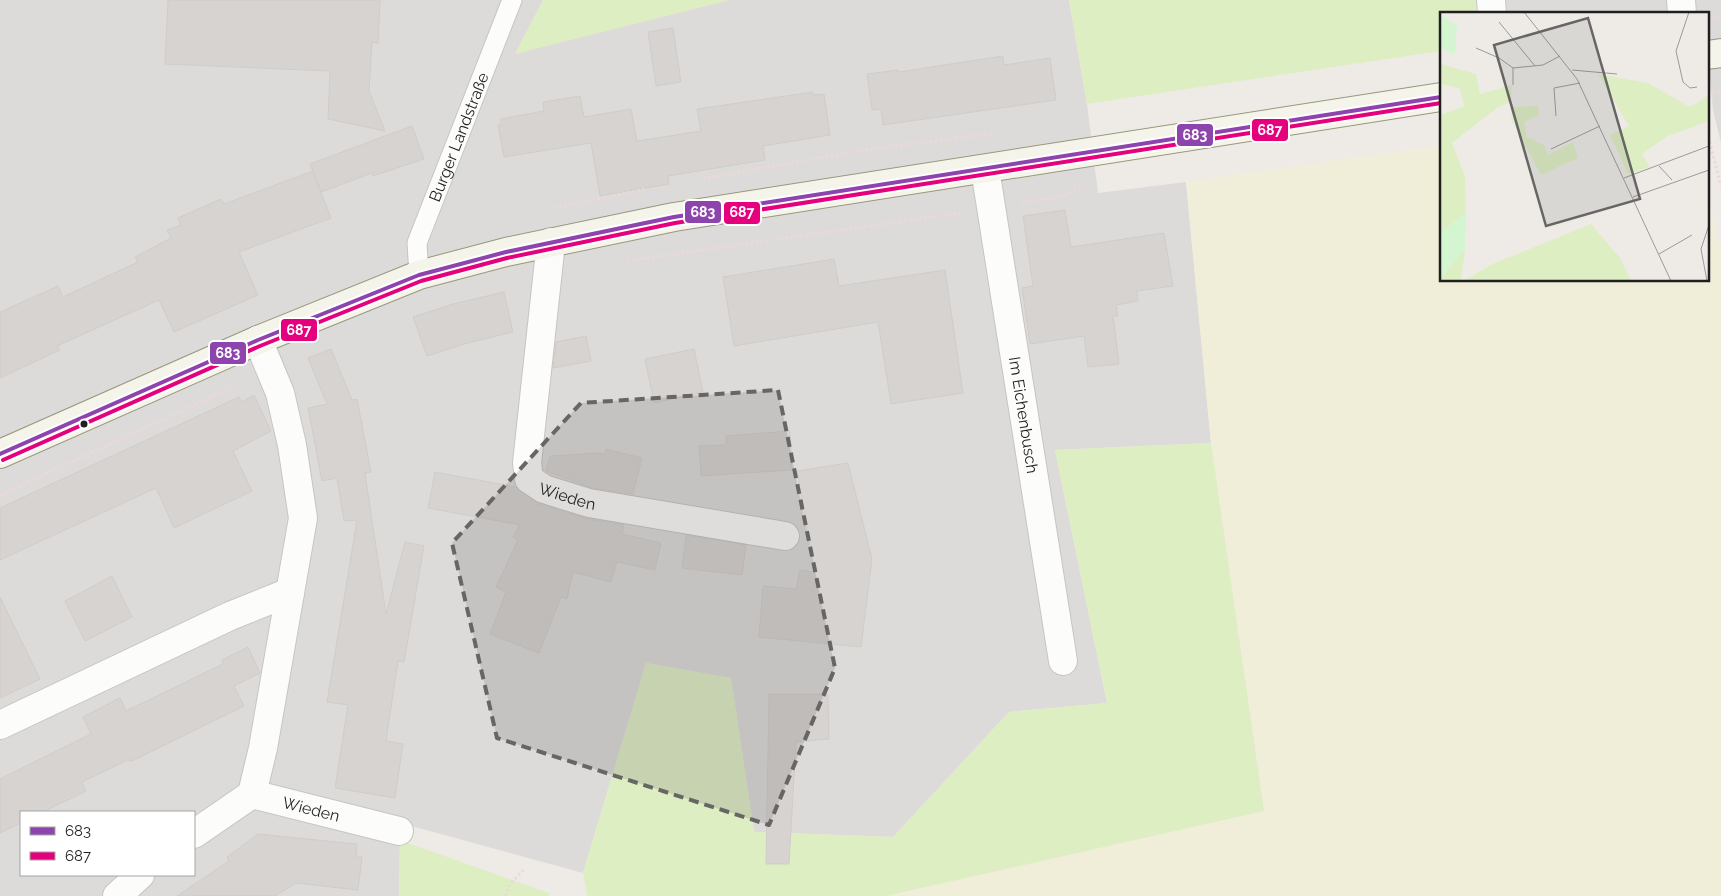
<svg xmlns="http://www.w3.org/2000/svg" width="1721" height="896" font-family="Raleway,sans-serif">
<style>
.residential{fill:#dddbd9;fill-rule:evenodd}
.farmland{fill:#f0eed9}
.grass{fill:#deeec3}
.building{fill:#d6d3d0;stroke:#d1ccc8}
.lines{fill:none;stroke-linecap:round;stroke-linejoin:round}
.lane-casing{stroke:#c6c5c3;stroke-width:21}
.street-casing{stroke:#c6c5c3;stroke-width:30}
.secondary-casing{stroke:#98977e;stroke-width:30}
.path{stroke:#ebd9d9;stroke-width:3;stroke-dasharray:2.5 2.5;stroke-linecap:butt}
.lane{stroke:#fcfcfb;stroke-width:19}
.street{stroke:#fcfcfb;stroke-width:28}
.secondary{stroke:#f4f4ea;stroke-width:28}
.bus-1-casing{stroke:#fff;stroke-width:8}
.bus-2-casing{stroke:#fff;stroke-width:8}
.bus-1{stroke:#8e44ad;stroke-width:4}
.bus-2{stroke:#e5007d;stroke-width:4}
.marked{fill:#676665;fill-opacity:0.2;stroke:#676665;stroke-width:4;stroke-dasharray:10 6;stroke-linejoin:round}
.bus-dot{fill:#1f1f1f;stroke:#fff;stroke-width:2}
.labels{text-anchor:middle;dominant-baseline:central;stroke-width:4;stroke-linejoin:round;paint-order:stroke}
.street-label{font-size:16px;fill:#1f1f1f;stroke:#fff}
.inset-road{fill:none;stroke:#9b9997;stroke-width:1}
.view{fill:#676665;fill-opacity:0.15;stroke:#676665;stroke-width:2.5}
.inset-edge{fill:none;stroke:#1f1f1f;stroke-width:2.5}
.line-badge{stroke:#fff;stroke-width:2}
.badge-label{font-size:14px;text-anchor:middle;font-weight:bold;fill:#fff}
</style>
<rect width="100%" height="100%" fill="#eeebe7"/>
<g class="residential">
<path d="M0,0h543l-27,53 213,-53h340l18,104 11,89 88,-11 25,261 -156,7 52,253 -98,9 -116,125 -139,-5 -23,-154 -85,-15 -63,210 -179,-49 -4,16 -1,56h-399zM21,812h173v63h-173z"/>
<polygon points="1505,0 1721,0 1721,143 1713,110 1707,48 1707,14 1505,14"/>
</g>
<polygon class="farmland" points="1441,145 1441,280 1707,280 1707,191 1721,252 1721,896 886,896 1264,811 1211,443 1186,182"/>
<g class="grass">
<polygon points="543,0 729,0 515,54"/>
<polygon points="1069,0 1476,0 1476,14 1441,14 1441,51 1087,104"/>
<polygon points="1211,443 1264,811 886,896 587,896 583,873 646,663 731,678 754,832 893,837 1009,712 1107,703 1055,450"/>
<polygon points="400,840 549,893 549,896 399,896"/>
</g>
<g class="building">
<polygon points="168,0 380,0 378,43 372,42 369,91 385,131 328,119 330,71 165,64"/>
<polygon points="673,28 681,82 656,86 648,32"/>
<polygon points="1003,56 1004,65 1050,58 1056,100 883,125 881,109 872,110 867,74 898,70 899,72"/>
<polygon points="813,92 814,95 824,94 830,135 763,146 765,160 668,176 669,184 600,196 591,143 504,157 498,125 501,124 501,119 544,111 543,102 580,96 584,117 631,109 637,141 701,131 697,109"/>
<polygon points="412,126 424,159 373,176 372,173 321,192 310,164"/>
<polygon points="313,171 331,218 239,252 258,295 174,332 159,300 57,346 60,350 0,378 0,312 58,286 63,297 138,262 135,257 171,238 167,230 181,225 178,218 221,199 224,204"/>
<polygon points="1065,210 1071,247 1164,233 1173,286 1137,291 1138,301 1116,305 1118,316 1113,316 1119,364 1088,367 1084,336 1030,344 1022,288 1033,286 1023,216"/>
<polygon points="834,259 839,286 945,270 963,393 891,404 878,322 734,346 723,277"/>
<polygon points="504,292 513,332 464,344 427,356 413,317 453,304"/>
<polygon points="586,336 591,361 553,368 556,342"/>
<polygon points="331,349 352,400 357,399 371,472 365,473 386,614 405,542 424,546 404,662 398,661 386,741 403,744 395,798 335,788 348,705 327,702 357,520 344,521 337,478 322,481 308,408 327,404 308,358"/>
<polygon points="694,349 703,392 654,403 645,359"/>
<polygon points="254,395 271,431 233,451 252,491 174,528 156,488 0,560 0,508 239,397 242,402"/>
<polygon points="790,431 792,470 701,476 699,446 726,445 726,436"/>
<polygon points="606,449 642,458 633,494 593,488 546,471 550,456 597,453 605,454"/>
<polygon points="848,463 872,559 861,647 759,637 763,586 796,589 800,570 815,572 797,471"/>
<polygon points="435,472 516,487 539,504 584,518 624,525 622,534 661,543 655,570 617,562 611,582 573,572 567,599 561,597 539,653 490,634 506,592 496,587 518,540 513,537 520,525 428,508"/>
<polygon points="686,535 746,545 742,575 682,568"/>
<polygon points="112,576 132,617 85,641 65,601"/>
<polygon points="0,597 40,679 0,698"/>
<polygon points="248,647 260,673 234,686 244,706 132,761 128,760 82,782 86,791 43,812 21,812 21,823 0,833 0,779 91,734 83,717 120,698 126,711 223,664 222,660"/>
<polygon points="769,694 828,694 829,739 796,742 789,864 766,864"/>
<polygon points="258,834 357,844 356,857 362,857 358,890 296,883 275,896 177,896 229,861 227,857"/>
</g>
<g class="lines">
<g class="lane-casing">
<g id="lane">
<path id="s1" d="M419,275l-2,-32 95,-243"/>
</g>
</g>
<g class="street-casing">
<g id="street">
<polyline points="1491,0 1492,14"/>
<polyline points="1681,0 1682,14"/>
<path id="s2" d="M985,169l78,492"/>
<path id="s3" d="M551,242l-24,221 2,16 15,10 45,14 196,33"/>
<polyline points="0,725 230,616 290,592"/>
<path id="s4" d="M252,794l147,37"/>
<polyline points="194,834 252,794 263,748 303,518 292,445 280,393 258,340"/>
<polyline points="117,896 140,875"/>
</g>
</g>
<g class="secondary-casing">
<g id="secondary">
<polyline points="1707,55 1721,53"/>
<polyline points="0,454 258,340 419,275 506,252 674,217 1441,97"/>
</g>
</g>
<g class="path">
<polyline points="1713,18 1721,17"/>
<polyline points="1707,93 1721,91"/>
<polyline points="1707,132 1721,186"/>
<polyline points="703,179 851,152 996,133"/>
<polyline points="1021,203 1064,196 1084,185"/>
<polyline points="554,208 645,189"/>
<polyline points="627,261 960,213"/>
<polyline points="0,495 233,387"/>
<polyline points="505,896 509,886 525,868"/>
</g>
<use href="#lane" class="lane"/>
<use href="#street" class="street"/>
<use href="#secondary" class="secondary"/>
<g class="bus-1-casing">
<polyline id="bus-1" points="0,454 258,340 419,275 506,252 674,217 1441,97"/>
</g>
<g class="bus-2-casing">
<polyline id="bus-2" points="3,460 260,346 421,281 507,258 675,223 1441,103"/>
</g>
<use href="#bus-1" class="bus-1"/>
<use href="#bus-2" class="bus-2"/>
</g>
<path class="marked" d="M778,390l57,278 -66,157 -272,-87 -45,-195 129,-140z"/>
<circle class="bus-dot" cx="84" cy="424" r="4.5"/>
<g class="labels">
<g class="street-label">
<text stroke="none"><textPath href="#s1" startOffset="146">Burger Landstraße</textPath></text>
<text stroke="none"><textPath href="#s2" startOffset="249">Im Eichenbusch</textPath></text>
<text stroke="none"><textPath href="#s3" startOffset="281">Wieden</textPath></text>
<text stroke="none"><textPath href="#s4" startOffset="61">Wieden</textPath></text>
</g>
</g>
<g transform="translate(1440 12)">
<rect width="269" height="269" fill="#eeebe7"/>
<path d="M1,52l35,10 4,20 32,-9 -1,17 -13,5 -46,36 13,33 1,37 -26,20v-118l24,-9 -4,-18 -20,-4zM158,62l50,9 42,24 19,-12v26l-41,15 -26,18 8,13 -22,7 -18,-39 19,-9zM98,94l1,9 -15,7 3,15 17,8 4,10 25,-13 5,16 -37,17 -29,-54 -1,-14zM151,212l29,34 11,23h-167l26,-16zM25,237l-4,32h-21v-2z" fill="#deeec3"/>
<path d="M0,2l17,12 -2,28 -15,-6zM26,201l-1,36 -25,30v-46z" fill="#d3f6d0"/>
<path class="inset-road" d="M84,0l53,67 94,202M249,0l-13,39 7,31 7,6 7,-1M59,10l36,44M36,36l23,10 14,10 30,-3 17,-9M73,56v17M132,58l45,4M116,104l-2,-28 26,-5M111,137l49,-23M219,154l13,14M184,166l85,-32M193,185l76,-27M219,242l33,-19M267,269l-6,-32 8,-24"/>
<path class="view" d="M148,6l52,181 -94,27 -52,-181z"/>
<rect width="269" height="269" class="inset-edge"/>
</g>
<g class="line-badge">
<rect x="1251" y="118" width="38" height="24" rx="5" fill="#e5007d"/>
<rect x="1176" y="123" width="38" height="24" rx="5" fill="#8e44ad"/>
<rect x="684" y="200" width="38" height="24" rx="5" fill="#8e44ad"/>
<rect x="723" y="201" width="38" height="24" rx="5" fill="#e5007d"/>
<rect x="280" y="318" width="38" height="24" rx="5" fill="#e5007d"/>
<rect x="209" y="341" width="38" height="24" rx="5" fill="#8e44ad"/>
</g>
<g class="badge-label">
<text x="1270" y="135">687</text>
<text x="1195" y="140">683</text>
<text x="703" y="217">683</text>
<text x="742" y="217">687</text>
<text x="299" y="335">687</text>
<text x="228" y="358">683</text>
</g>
<rect x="20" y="811" width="175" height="65" fill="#ffffff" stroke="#a5a5a5"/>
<rect x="30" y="827" width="25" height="8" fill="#8e44ad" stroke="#a5a5a5"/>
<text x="65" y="836" font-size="15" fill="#1f1f1f">683</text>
<rect x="30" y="852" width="25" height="8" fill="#e5007d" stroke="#a5a5a5"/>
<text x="65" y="861" font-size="15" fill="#1f1f1f">687</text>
</svg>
